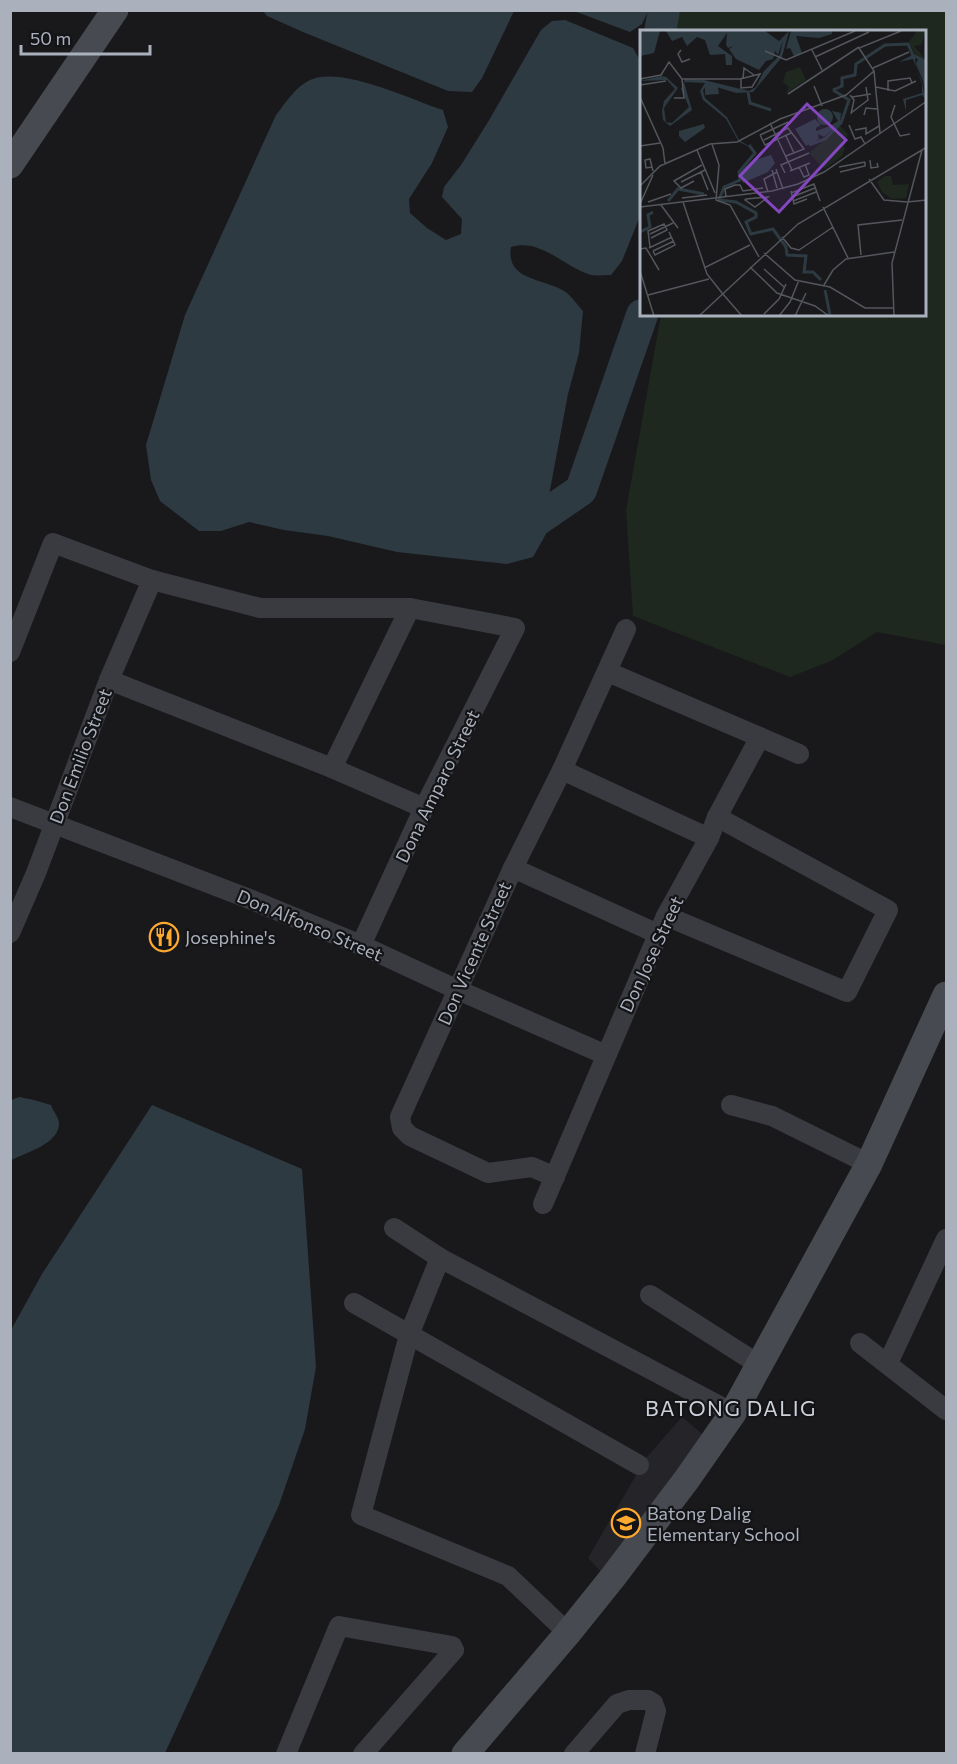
<svg xmlns="http://www.w3.org/2000/svg" width="957" height="1764" font-family="Commissioner,sans-serif">
<style>
.built{fill:#252529}
.green{fill:#1e281f}
.water{fill:#2d3a42}
.lines{fill:none;stroke-linecap:round;stroke-linejoin:round}
.river{stroke:#2d3a42;stroke-width:32}
.street{stroke:#3a3b41;stroke-width:20}
.secondary{stroke:#474b51;stroke-width:27}
.labels{text-anchor:middle;dominant-baseline:central;stroke-width:4.5;stroke-linejoin:round;paint-order:stroke}
.street-label{font-size:18px;fill:#aab1bd;stroke:#141417}
.poi-label{font-size:18px;fill:#aab1bd;stroke:#141417;text-anchor:start}
.quarter-label{font-size:21px;letter-spacing:1.5px;fill:#ccd0d8;stroke:#141417}
.inset-river{fill:none;stroke:#2d3a42;stroke-width:3}
.inset-road{fill:none;stroke:#53565c;stroke-width:1.5}
.view{fill:#8447bf;fill-opacity:0.15;stroke:#8447bf;stroke-width:3}
.inset-edge{fill:none;stroke:#aab1bd;stroke-width:3}
</style>
<rect width="100%" height="100%" fill="#19191c"/>
<polygon class="built" points="682,1417 707,1438 605,1576 588,1558 646,1458"/>
<polygon class="green" points="672,11 946,11 946,645 877,632 831,661 790,677 633,616 626,510 661,315 926,315 926,32 668,31"/>
<g class="water">
<polygon points="263,11 514,11 482,78 472,92 448,91 303,32 267,16"/>
<polygon points="574,11 648,11 642,24 630,32"/>
<path d="M565,20l68,28 9,16v147l-20,50 -11,14c-6,0 -14,1 -20,0 -27,-8 -50,-37 -80,-28 -6,35 36,31 56,46 6,5 11,13 16,18l-4,42 -11,41 -21,112 -1,28 -13,23 -26,7 -110,-12 -69,-16 -44,-6 -35,-8 -28,9h-22l-39,-30 -9,-21 -5,-35 39,-130 91,-200c10,-13 18,-26 32,-34 31,-17 103,19 135,29l5,17 -16,36 -23,36 1,14 17,15 19,12 15,-6 1,-15 -20,-22 2,-10 17,-22 27,-43 53,-92 11,-9z"/>
<path d="M19,1097l15,3 17,5c2,6 8,13 8,18 1,20 -33,30 -48,37v-60z"/>
<polygon points="152,1105 302,1169 316,1367 305,1429 279,1505 165,1753 11,1753 11,1330 42,1274"/>
</g>
<g class="lines">
<g class="river">
<polyline points="660,32 664,10"/>
<polyline points="530,525 581,490 642,315"/>
</g>
<g class="street">
<polyline points="10,652 53,543 152,580 260,608 410,608 515,628 424,808 361,945"/>
<polyline points="608,672 799,754"/>
<polyline points="109,680 332,768 424,808"/>
<polyline points="332,768 410,608"/>
<polyline points="562,770 709,838"/>
<polyline points="10,807 247,898 361,945 458,990 606,1055"/>
<polyline points="513,868 658,934"/>
<polyline points="666,916 847,992 888,910 717,817"/>
<polyline points="10,933 36,873 109,680 152,580"/>
<polyline points="731,1105 772,1116 869,1164"/>
<polyline points="555,1177 532,1167 488,1173 410,1136 402,1128 400,1117 513,868 562,770 626,629"/>
<polyline points="543,1204 666,916 709,838 717,817 760,737"/>
<polyline points="394,1228 440,1258 733,1413"/>
<polyline points="440,1258 409,1335 361,1515 508,1576 568,1633"/>
<polyline points="650,1295 758,1364"/>
<polyline points="354,1303 639,1465"/>
<polyline points="860,1343 946,1410"/>
<polyline points="888,1363 946,1239"/>
<polyline points="286,1754 339,1626 452,1646 454,1650 363,1754"/>
<polyline points="574,1754 617,1704 629,1700 648,1700 653,1703 656,1711 645,1754"/>
</g>
<g class="secondary">
<polyline points="10,165 115,10"/>
<polyline points="465,1754 568,1633 613,1577 687,1479 733,1413 869,1164 946,995"/>
</g>
</g>
<defs>
<g id="restaurant-ring" transform="scale(1.5)"><circle r="9.5" fill="#141417" stroke="#ffa92e" stroke-width="1.5"/><path d="M-5-6h1v4h1v-4h1v4h1v-4h1v5L-1.5 .5V6h-2V.5L-5-1ZM5-6V6H3V1.5H1.5Q1.5-4 5-6Z" fill="#ffa92e"/></g>
<g id="school-ring" transform="scale(1.5)"><circle r="9.5" fill="#141417" stroke="#ffa92e" stroke-width="1.5"/><path d="M0-5L7-2L0 1L-7-2ZM-4 1L0 2.5L4 1V4Q0 6-4 4Z" fill="#ffa92e"/></g>
</defs>
<g fill-rule="evenodd">
<use href="#restaurant-ring" x="164" y="937"/>
<use href="#school-ring" x="626" y="1523"/>
</g>
<g class="labels">
<g class="street-label">
<text transform="translate(80 756) rotate(-69)">Don Emilio Street</text>
<text transform="translate(437 786) rotate(-64)">Dona Amparo Street</text>
<text transform="translate(310 925) rotate(23)">Don Alfonso Street</text>
<text transform="translate(474 953) rotate(-66)">Don Vicente Street</text>
<text transform="translate(651 954) rotate(-65)">Don Jose Street</text>
</g>
<g class="poi-label">
<text x="185" y="937">Josephine's</text>
<text x="647" y="1513">Batong Dalig<tspan x="647" dy="21">Elementary School</tspan></text>
</g>
<g class="quarter-label">
<text x="731" y="1407">BATONG DALIG</text>
</g>
</g>
<g transform="translate(640 30)">
<rect width="286" height="286" fill="#19191c"/>
<path d="M277,1h9l-5,14 -7,1 12,14 -11,-6 -6,-12zM160,37l6,13 -21,14 4,-7 -6,-5 3,-10zM200,96l8,8 -4,13 7,5 -6,-4 -3,8 -18,13 -15,-16zM245,146h6l2,9 16,-1 -3,14 -14,1 -10,-7 -5,-10z" fill="#1e281f"/>
<path d="M0,1h20l-6,22 -14,3zM26,1h99l14,10 10,-10 -7,26 -29,35 -17,1 -26,-8 8,2 1,7 -14,1v-8l-2,4 2,7 22,19 12,23 13,8 -13,-6 -13,-23 -23,-19 -3,-9 5,-8 -21,-1 8,28 -22,16 -7,-6 -1,-9 2,-10 11,-12 -8,-9 -27,1 21,-5 5,1 12,11 -14,20 2,14 6,1 17,-16 -8,-18 4,-10 19,1 45,11 7,-4 8,-16 13,-13 3,-4 3,-14 -5,15 -3,-4 -2,8 -7,2 -7,9 -23,-11 -7,-10 5,-3 -6,2 -2,-3 1,-12 -9,13 14,10v9h-6l-1,-11 -15,1 -5,-15 -8,-3 -10,9 -5,-9 -10,4zM151,1h41v3l-13,4 -23,-2 6,17 -8,3 -4,-8 -4,1zM274,24l12,6v37l-3,-16 -7,-17 2,-5 -3,-1 1,10 6,14 3,16 -3,-3 -16,5v11l-3,-12 19,-6v-9l-9,-25 -14,3zM177 87a8 8 0 1 1 16 0a8 8 0 1 1-16 0ZM192,81l9,2 -1,10 -16,14 -6,-3 1,5 -13,7 -11,-17 20,-10 6,6 -5,3v3l14,-5 8,-5zM64,94l1,4 -20,14 -6,-6v-5zM131,125l4,8 -7,9 -25,11 -4,-10 13,-12z" fill="#2d3a42"/>
<path class="inset-river" d="M193,60l9,-4v-8l13,-3 1,-11 29,-19 23,-1 6,14M108,62l2,11 21,7M109,115l6,8 -16,19 1,8 -16,7 -5,13 17,2 20,11v4l-10,5 5,12 22,-5 13,18 1,8 19,1 -2,16h9l8,8M169,115l16,-6 16,-16 8,-23 -16,-10M28,171l10,-12 26,5M0,202l10,-5 -2,-12 5,-3M185,260l5,25"/>
<path class="inset-road" d="M41,20l-3,4 4,8 8,-3M172,20l10,20M125,21l21,9 69,-29M175,27l54,-25M233,38l36,-16M234,41l6,62M0,49l21,-4 8,-13 13,17M42,49h58l20,-5 -8,13 -11,1v-9M103,49l1,-11 10,7M0,55l26,-4M174,56l8,20M236,57l19,4 21,-10M248,61v-10l22,-3 2,5M148,64l71,-47M210,65l4,5 -3,14M0,67l23,51 2,16M212,67l19,-3M34,68h10l-2,-19M255,75l-4,12 9,19 10,-2M211,83l17,-13 -2,-13M224,85l2,-7 11,1M130,93l22,47M209,95l6,14 6,-2 4,7M215,100l11,-2v6l13,-8M120,105l5,10 26,-12M120,105l28,-13M146,106l8,17M124,110l24,-12 16,21 -18,7M72,114l7,21 -3,35 14,5 29,52M0,116l20,-3M57,120l18,43M230,130l1,8 7,-1 -1,-4M12,137l-6,1 -1,-8 5,-1 3,12M159,137l5,10 5,-2 -4,-11M199,137l26,-5M136,139l7,20M132,140l5,18M150,141l20,-8M61,142l7,18M200,142l25,-6v-4M145,143l-4,-8 28,-12M229,149l15,21 23,2M54,151l-13,7 -7,-7 28,-16M41,152l24,-12M0,156l20,-20 50,-22 27,-2 43,-23 66,-24 28,-24 -15,-23 42,-17M151,161l3,13 13,-5M128,162l-4,-13 13,-7M151,163l23,-9 6,17M86,167l-1,-8 10,-4h5l3,6 20,-3M128,167l-13,10 -10,-7 1,-1zM152,167l23,-9M42,168l25,-3M153,171l23,-9M8,172l23,-8M43,172l24,72 15,19M267,172l20,-2M0,174l13,-29M21,175l17,23M0,177l132,-16 26,-7 26,-12 103,-71M183,177l25,51M10,204l23,-11M142,207l9,11 8,2 34,-23M10,217l-2,-16 16,-7 3,6 -16,8M9,218l23,-11M0,219l6,-1 13,22M13,221l2,4 20,-10 -6,-13M13,221l21,-10M124,223l31,27 35,7 35,21h28M221,225l-3,-30 44,-5M110,237l27,26 38,13 14,10M64,238l46,-23M124,239l20,18M0,241l14,45M184,255l9,-15 13,-11 48,-7M82,263l20,23M8,265l61,-16M124,284l15,-15 7,-15M59,286l99,-92 129,-77M139,286l11,-14 9,-22M155,286l11,-23M254,286l-2,-53 30,-113"/>
<path class="view" d="M167,74l39,36 -67,72 -39,-36z"/>
<rect width="286" height="286" class="inset-edge"/>
</g>
<rect width="957" height="1764" fill="none" stroke="#aab1bd" stroke-width="24"/>
<path d="M21 45v9h129v-9" fill="none" stroke="#aab1bd" stroke-width="3"/>
<text x="30" y="45" font-size="18" fill="#aab1bd" stroke="#141417" stroke-width="4.5" paint-order="stroke">50 m</text>
</svg>
